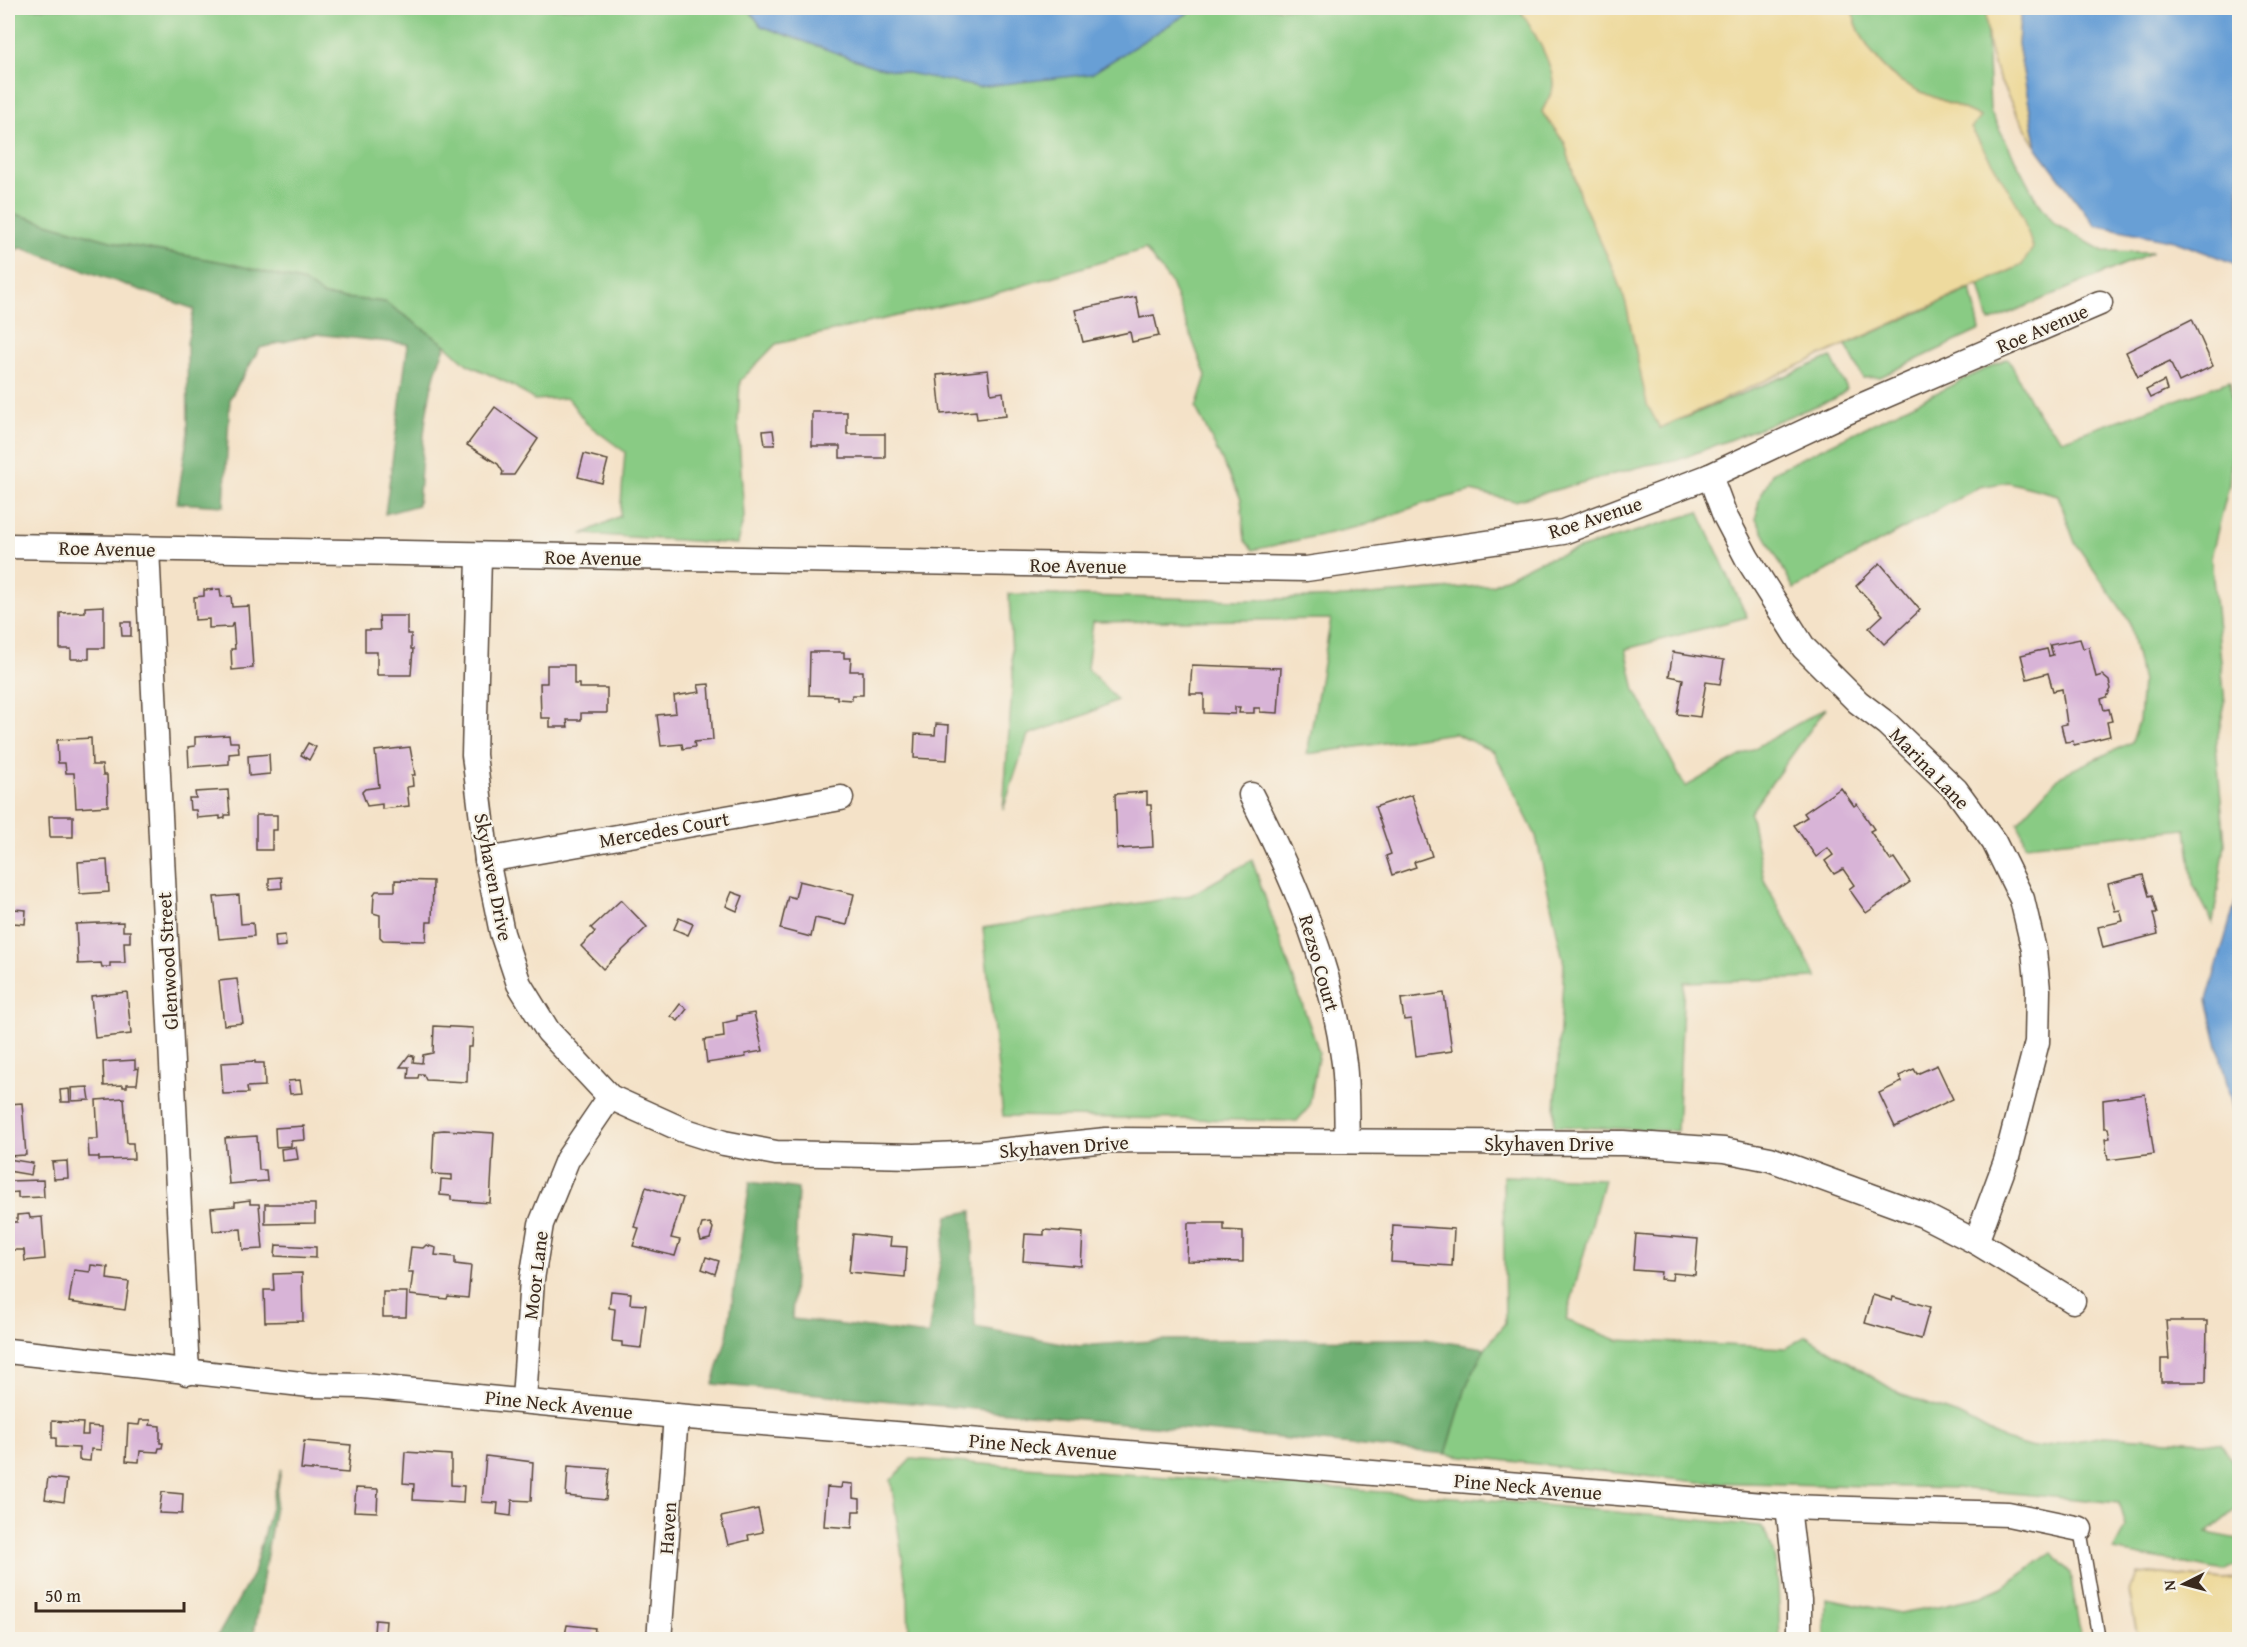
<svg xmlns="http://www.w3.org/2000/svg" width="2247" height="1647" font-family="'Gentium Book Plus',serif">
<style>
.green{fill:#89cb84;stroke:#627a51;stroke-width:1.5}
.forest{fill:#6eaf72;stroke:#546c48;stroke-width:1.5}
.sand{fill:#eeda9e;stroke:#94825e;stroke-width:1.5}
.water{fill:#679fd5;stroke:#51647a;stroke-width:1.5}
.building{fill:#d8b4d7}
.lines{fill:none;stroke-linecap:round;stroke-linejoin:round}
.lane-casing{stroke:#574638;stroke-width:15}
.street-casing{stroke:#574638;stroke-width:27}
.lane{stroke:#fff;stroke-width:12}
.street{stroke:#fff;stroke-width:24}
.labels{text-anchor:middle;dominant-baseline:central;stroke-width:4.5;stroke-linejoin:round;paint-order:stroke}
.street-label{font-size:20px;fill:#3b2a1e;stroke:#f7f3e8}
</style>
<rect width="100%" height="100%" fill="#f7f3e8"/>
<filter id="ink" filterUnits="userSpaceOnUse"><feTurbulence type="fractalNoise" baseFrequency=".0167" numOctaves="2"/><feDisplacementMap in="SourceGraphic" scale="12" xChannelSelector="R" yChannelSelector="G"/><feConvolveMatrix kernelMatrix="1 2 1 2 8 2 1 2 1" color-interpolation-filters="sRGB"/></filter>
<filter id="wash" filterUnits="userSpaceOnUse"><feTurbulence type="fractalNoise" baseFrequency=".008" numOctaves="4" result="noise"/><feDisplacementMap in="SourceGraphic" scale="24" xChannelSelector="R" yChannelSelector="G"/><feGaussianBlur stdDeviation="1.35" result="paint"/><feColorMatrix in="noise" values="0 0 0 0 0 0 0 0 0 0 0 0 0 0 0 0 0 1.4 0 .05"/><feComposite in="paint" operator="in"/></filter>
<g filter="url(#wash)">
<rect width="100%" height="100%" fill="#f4e2c8"/>
<g class="green">
<path d="M8,8h740l13,18 330,48 105,-66h169l3,3 6,-3h145c11,16 36,58 34,78 0,7 -8,18 -11,26l23,31 15,54 31,67 15,39 21,101 13,24 171,-71 16,32 -11,9 -158,62 -31,5 -132,36 -44,-10 -49,13 -60,22 -109,24 -8,-9 -4,-42 -45,-91 10,-32 -35,-93 -26,-34 -148,44 -221,51 -36,37 -2,42 6,94 -7,27 -154,-10 37,-18 5,-64 -39,-29 -18,-25 -34,2 -22,-15 -45,-21 -21,-19 -61,-43 -61,-6 -20,-14 -76,-19 -107,-19 -113,-32z"/>
<path d="M1852,8h134l4,103 46,88 19,25 48,27 50,1 -164,70 -10,-37 43,-20 -52,-137 10,-11c-49,-26 -84,-22 -115,-75 -7,-12 -11,-21 -13,-34z"/>
<polygon points="1971,289 1980,330 1880,377 1863,378 1846,345"/>
<polygon points="2008,358 2036,412 2062,440 2230,381 2235,420 2229,485 2211,557 2225,703 2216,745 2225,844 2213,923 2193,884 2186,829 2025,845 2018,822 2061,775 2132,742 2139,721 2142,682 2129,620 2075,543 2058,495 2008,482 1979,487 1794,589 1756,519 1759,499 1773,472"/>
<polygon points="1699,512 1747,617 1626,649 1635,690 1685,787 1826,708 1750,813 1764,880 1817,978 1684,982 1677,1131 1554,1126 1564,964 1536,836 1494,752 1454,733 1307,754 1331,619 1093,622 1087,668 1117,700 1085,715 1028,735 1003,810 1013,677 1009,594 1243,600 1345,597 1492,585 1537,562"/>
<polygon points="1252,860 1319,1052 1309,1107 1297,1121 1003,1116 983,928 1191,895"/>
<path d="M1503,1176l101,3 -38,141 51,20 169,8 20,-12 94,58 63,23 42,23 29,8 70,-12 117,7c10,15 26,48 15,65 -8,9 -20,17 -29,25l32,6v25l-14,7 -112,-20 12,-23 -6,-25 -163,-15 -257,-6 -253,-28 21,-70 18,-36 20,-25z"/>
<path d="M911,1459l571,40 278,27c22,23 18,82 20,113h-871l-1,-40 -17,-119z"/>
<polygon points="2052,1552 2070,1573 2081,1639 1825,1639 1826,1598 1900,1613 1939,1606 1983,1596 2003,1587"/>
</g>
<g class="forest">
<path d="M8,212l113,32 107,19 76,19 20,14 61,6 61,43c-23,48 -23,108 -28,160l-33,9 23,-170 -93,-10 -55,14 -30,50 -6,108 -47,-3 11,-71 -1,-89 7,-34 -172,-61 -14,3z"/>
<polygon points="750,1182 798,1189 792,1319 928,1335 948,1216 972,1211 975,1327 1078,1346 1167,1340 1424,1339 1485,1348 1467,1384 1446,1454 713,1384 727,1337"/>
<polygon points="281,1469 253,1639 216,1639 253,1574"/>
</g>
<g class="sand">
<path d="M1519,8h333c2,13 6,22 13,34 31,53 66,49 115,75l-9,11 48,79 14,41 -11,17 -362,163 -13,-24 -21,-101 -15,-39 -31,-67 -15,-54 -23,-31c3,-8 11,-19 11,-26 2,-20 -23,-62 -34,-78z"/>
<path d="M1986,8h35l-3,36 19,104c-28,-49 -52,-81 -51,-140z"/>
<polygon points="2151,1573 2223,1580 2239,1579 2239,1639 2138,1639 2129,1591 2138,1574"/>
</g>
<g class="water">
<polygon points="748,8 1196,8 1091,74 978,87 873,66 761,26"/>
<polygon points="2021,8 2239,8 2239,285 2234,263 2174,241 2095,225 2037,148 2018,44"/>
<polygon points="2239,890 2239,1135 2207,1000"/>
</g>
<g id="blocks">
<g class="building">
<polygon points="1136,297 1140,318 1154,315 1159,336 1132,342 1130,332 1083,342 1075,310"/>
<polygon points="2192,319 2213,366 2179,382 2170,362 2138,377 2126,352"/>
<polygon points="988,370 991,394 1003,392 1006,416 977,419 976,411 941,414 937,375"/>
<polygon points="2164,381 2167,390 2150,398 2146,390"/>
<polygon points="495,407 538,439 514,475 502,475 503,472 498,464 467,445"/>
<polygon points="812,412 847,412 847,434 885,434 885,458 840,458 840,446 812,446"/>
<polygon points="773,430 775,445 765,445 763,431"/>
<polygon points="584,454 608,460 602,483 578,477"/>
<polygon points="1880,563 1920,610 1884,644 1869,628 1883,615 1856,586"/>
<polygon points="220,589 221,597 231,596 232,607 249,606 253,668 232,670 231,649 235,649 233,622 231,627 209,628 209,619 195,620 194,597 204,596 204,590"/>
<polygon points="104,606 104,648 89,648 89,659 71,659 71,649 60,649 60,613 85,612 85,607"/>
<polygon points="379,616 407,616 407,634 411,634 411,649 413,649 411,675 377,675 377,652 365,652 365,630 380,630"/>
<polygon points="121,622 131,622 131,636 122,636"/>
<polygon points="2080,639 2083,648 2089,647 2096,677 2102,675 2109,681 2111,689 2107,697 2101,699 2104,710 2109,709 2112,721 2107,722 2110,736 2074,745 2073,741 2065,742 2061,725 2067,724 2062,689 2053,691 2048,673 2027,679 2021,655 2047,649 2049,656 2053,655 2050,645"/>
<polygon points="810,652 844,652 844,658 851,658 850,671 863,671 863,695 852,695 852,700 837,699 837,696 809,695"/>
<polygon points="1673,652 1724,660 1720,684 1706,682 1700,717 1677,714 1683,679 1669,676"/>
<polygon points="547,665 574,665 574,684 579,684 579,688 607,688 607,713 581,713 581,720 567,720 568,727 550,727 550,718 541,718 540,683 547,683"/>
<polygon points="1192,665 1281,668 1278,713 1260,712 1260,708 1254,708 1254,713 1239,713 1240,707 1235,707 1235,714 1204,713 1204,694 1190,694"/>
<polygon points="709,684 713,740 694,742 695,747 683,749 682,744 661,746 657,715 676,713 674,696 700,692 698,685"/>
<polygon points="936,724 949,725 947,760 914,758 915,734 935,735"/>
<polygon points="229,735 230,742 238,742 239,753 229,754 229,764 189,767 188,747 195,746 195,737"/>
<polygon points="91,738 92,765 102,765 103,775 107,775 108,806 76,808 74,773 66,773 65,763 58,763 57,740"/>
<polygon points="308,743 316,747 309,760 301,755"/>
<polygon points="410,747 415,775 412,775 413,786 407,787 409,806 382,809 382,804 367,806 362,792 365,789 379,787 375,751"/>
<polygon points="269,754 270,774 249,776 248,756"/>
<polygon points="1841,788 1854,806 1857,804 1874,829 1870,831 1890,860 1894,858 1910,882 1866,913 1849,889 1854,885 1843,869 1834,874 1825,861 1833,855 1828,848 1816,857 1794,825 1807,817 1804,813"/>
<polygon points="228,790 230,815 225,815 225,818 220,819 220,816 197,818 196,810 190,810 189,798 196,798 195,792"/>
<polygon points="1147,792 1147,805 1151,805 1153,847 1117,849 1115,794"/>
<polygon points="1412,795 1432,856 1414,862 1416,867 1392,875 1386,856 1391,854 1375,807"/>
<polygon points="256,815 277,815 277,830 272,830 272,850 256,850"/>
<polygon points="49,816 73,816 73,837 50,837"/>
<polygon points="107,860 109,892 80,894 78,862"/>
<polygon points="2143,875 2149,896 2152,895 2157,913 2153,913 2158,934 2103,948 2098,927 2123,921 2120,910 2115,911 2108,884"/>
<polygon points="281,877 282,888 269,889 269,878"/>
<polygon points="395,880 433,881 432,922 427,922 426,941 383,940 380,937 380,915 373,913 374,894 376,891 395,891"/>
<polygon points="799,881 854,894 847,925 815,918 811,937 780,929 788,896 795,898"/>
<polygon points="732,892 743,896 737,911 726,906"/>
<polygon points="239,895 241,924 253,923 254,936 219,939 214,897"/>
<polygon points="621,900 647,927 603,969 581,946 595,932 591,928"/>
<polygon points="13,909 26,910 25,924 13,923"/>
<polygon points="679,918 693,924 688,935 674,929"/>
<polygon points="123,922 123,931 130,931 130,942 124,942 125,963 110,963 110,967 102,967 101,963 78,964 76,924"/>
<polygon points="285,935 286,946 276,947 275,936"/>
<polygon points="237,979 243,1023 224,1025 219,981"/>
<polygon points="127,992 131,1034 95,1038 91,996"/>
<polygon points="1444,993 1452,1051 1416,1056 1411,1019 1404,1020 1401,999"/>
<polygon points="680,1004 687,1009 678,1021 671,1016"/>
<polygon points="754,1013 763,1051 745,1054 746,1057 707,1063 704,1040 724,1037 723,1023 737,1020 737,1016"/>
<polygon points="434,1026 473,1028 472,1047 468,1047 467,1082 426,1080 423,1074 419,1074 418,1078 408,1078 409,1067 400,1067 409,1055 414,1056 413,1062 422,1063 423,1055 433,1053"/>
<polygon points="135,1060 135,1069 139,1068 137,1084 127,1084 127,1087 123,1087 123,1085 104,1086 103,1062"/>
<polygon points="255,1061 255,1063 264,1063 265,1086 247,1087 248,1093 223,1094 221,1063"/>
<polygon points="1937,1065 1953,1099 1895,1127 1879,1093 1902,1082 1899,1076 1914,1069 1917,1074"/>
<polygon points="300,1080 302,1093 290,1094 288,1081"/>
<polygon points="88,1087 90,1100 72,1101 71,1088"/>
<polygon points="69,1089 70,1102 61,1102 60,1090"/>
<polygon points="2145,1094 2154,1154 2108,1160 2105,1139 2110,1138 2108,1128 2104,1128 2103,1100"/>
<polygon points="124,1098 127,1143 133,1143 134,1159 99,1160 99,1157 89,1157 88,1139 98,1139 96,1100"/>
<polygon points="22,1103 26,1155 8,1156 9,1104"/>
<polygon points="304,1126 305,1140 291,1141 291,1146 276,1147 275,1128"/>
<polygon points="444,1130 494,1133 490,1203 451,1200 451,1196 440,1195 441,1179 452,1180 452,1175 432,1174 434,1131"/>
<polygon points="257,1136 259,1170 266,1170 267,1181 229,1184 225,1138"/>
<polygon points="296,1147 298,1159 282,1161 281,1149"/>
<polygon points="8,1159 33,1163 31,1175 8,1171"/>
<polygon points="67,1161 68,1178 54,1179 52,1162"/>
<polygon points="43,1180 44,1197 18,1198 18,1192 8,1193 8,1181"/>
<polygon points="646,1187 683,1198 671,1238 680,1240 675,1256 633,1246 639,1228 634,1227"/>
<polygon points="250,1200 250,1204 259,1204 263,1249 243,1250 241,1229 213,1231 211,1208 235,1206 235,1202"/>
<polygon points="265,1204 315,1204 315,1223 265,1224"/>
<polygon points="29,1214 30,1218 42,1217 45,1259 25,1261 24,1250 9,1250 8,1222 17,1222 17,1215"/>
<polygon points="710,1223 713,1228 710,1239 701,1241 699,1234 702,1224"/>
<polygon points="1188,1223 1224,1223 1224,1230 1243,1231 1243,1262 1187,1261"/>
<polygon points="1393,1225 1454,1229 1452,1266 1391,1262"/>
<polygon points="1044,1230 1083,1233 1081,1266 1023,1261 1025,1234 1044,1235"/>
<polygon points="853,1234 891,1238 890,1246 907,1247 905,1277 849,1272"/>
<polygon points="1636,1234 1698,1239 1695,1275 1673,1273 1672,1280 1660,1279 1661,1272 1633,1270"/>
<polygon points="276,1245 316,1247 316,1258 275,1256"/>
<polygon points="426,1245 436,1248 435,1255 455,1257 455,1264 471,1266 468,1298 448,1296 447,1299 410,1295 413,1272 408,1272 411,1247 423,1248"/>
<polygon points="706,1257 719,1261 715,1274 702,1269"/>
<polygon points="91,1265 108,1267 107,1279 129,1282 125,1310 69,1302 74,1270 90,1272"/>
<polygon points="302,1273 303,1321 265,1322 264,1290 274,1290 273,1274"/>
<polygon points="611,1291 631,1293 630,1304 646,1305 641,1348 622,1346 622,1342 612,1341 615,1309 609,1308"/>
<polygon points="383,1292 407,1292 406,1317 383,1317"/>
<polygon points="1873,1295 1892,1301 1893,1297 1930,1307 1921,1339 1865,1323"/>
<polygon points="2166,1321 2207,1321 2206,1382 2161,1382 2161,1359 2169,1359"/>
<polygon points="140,1420 151,1420 150,1425 160,1426 160,1443 163,1443 162,1448 159,1448 158,1452 140,1451 139,1462 126,1461 128,1424 139,1425"/>
<polygon points="52,1421 83,1423 82,1435 88,1435 88,1426 102,1427 101,1450 91,1449 90,1461 79,1460 79,1448 56,1447 56,1438 52,1438"/>
<polygon points="304,1441 351,1445 348,1473 301,1469"/>
<polygon points="405,1452 451,1455 451,1485 464,1486 463,1503 413,1500 414,1484 403,1483"/>
<polygon points="486,1456 533,1462 531,1501 512,1500 511,1516 497,1514 498,1503 482,1502"/>
<polygon points="568,1466 609,1469 606,1500 566,1496"/>
<polygon points="48,1478 67,1480 64,1502 45,1499"/>
<polygon points="842,1483 853,1484 853,1498 860,1499 860,1511 853,1511 852,1528 824,1526 827,1487 841,1488"/>
<polygon points="356,1488 378,1489 377,1512 354,1511"/>
<polygon points="162,1492 183,1494 182,1514 159,1513"/>
<polygon points="758,1509 763,1532 748,1535 749,1540 728,1545 721,1517"/>
<polygon points="375,1620 386,1621 385,1633 374,1633"/>
<polygon points="567,1625 595,1628 594,1635 607,1636 607,1640 564,1640"/>
</g>
</g>
</g>
<g filter="url(#ink)">
<use href="#blocks" fill-opacity="0" stroke="#574638" stroke-width="1.5"/>
<g class="lines">
<g class="lane-casing">
<polyline id="lane" points="2080,1529 2099,1640"/>
</g>
<g class="street-casing">
<g id="street">
<polyline points="1710,476 1725,516 1747,558 1804,648 1858,702 1887,724 1956,790 1994,842 2022,899 2034,950 2038,990 2037,1042 2006,1161 1976,1242"/>
<polyline points="8,546 1306,569 1563,532 1710,476 1840,415 2100,303"/>
<polyline points="147,548 187,1373"/>
<polyline points="479,556 474,755 487,860 502,933 519,984 548,1031 610,1097 683,1130 724,1143 776,1153 915,1156 981,1153 1106,1140 1623,1143 1724,1150 1770,1159 1923,1215 1976,1242 2073,1301"/>
<path d="M1251,795c44,86 81,172 93,268 3,26 2,53 3,78"/>
<polyline points="487,860 841,798"/>
<polyline points="8,1351 310,1385 363,1386 676,1416 1788,1507 2008,1514 2080,1529"/>
<polyline points="524,1400 532,1279 541,1224 567,1160 610,1097"/>
<polyline points="1788,1507 1799,1600 1799,1640"/>
<polyline points="659,1640 676,1416"/>
</g>
</g>
<use href="#lane" class="lane"/>
<use href="#street" class="street"/>
</g>
</g>
<g class="labels">
<g class="street-label">
<text transform="translate(2042 328) rotate(-23)">Roe Avenue</text>
<text transform="translate(1595 517) rotate(-18)">Roe Avenue</text>
<text transform="translate(107 548) rotate(1)">Roe Avenue</text>
<text transform="translate(593 557) rotate(1)">Roe Avenue</text>
<text transform="translate(1078 565) rotate(1)">Roe Avenue</text>
<text transform="translate(1930 768) rotate(46)">Marina Lane</text>
<text transform="translate(664 829) rotate(-10)">Mercedes Court</text>
<text transform="translate(494 877) rotate(79)">Skyhaven Drive</text>
<text transform="translate(167 961) rotate(-93)">Glenwood Street</text>
<text transform="translate(1320 963) rotate(74)">Rezso Court</text>
<text x="1549" y="1143">Skyhaven Drive</text>
<text transform="translate(1064 1146) rotate(-4)">Skyhaven Drive</text>
<text transform="translate(535 1275) rotate(-83)">Moor Lane</text>
<text transform="translate(559 1404) rotate(6)">Pine Neck Avenue</text>
<text transform="translate(1043 1446) rotate(5)">Pine Neck Avenue</text>
<text transform="translate(1528 1486) rotate(5)">Pine Neck Avenue</text>
<text transform="translate(667 1528) rotate(-86)">Haven</text>
</g>
</g>
<rect width="2247" height="1647" fill="none" stroke="#f7f3e8" stroke-width="30"/>
<g transform="translate(2184 1584) rotate(264)" stroke="#f7f3e8" stroke-width="4.5" paint-order="stroke">
<path d="M0-4.5L10 22L0 15L-10 22Z" fill="#3b2a1e"/>
<text y="-9" font-size="16" font-weight="bold" text-anchor="middle" fill="#3b2a1e">N</text>
</g>
<path d="M36 1602v9h148v-9" fill="none" stroke="#3b2a1e" stroke-width="3"/>
<text x="45" y="1602" font-size="18" fill="#3b2a1e" stroke="#f7f3e8" stroke-width="4.5" paint-order="stroke">50 m</text>
</svg>
